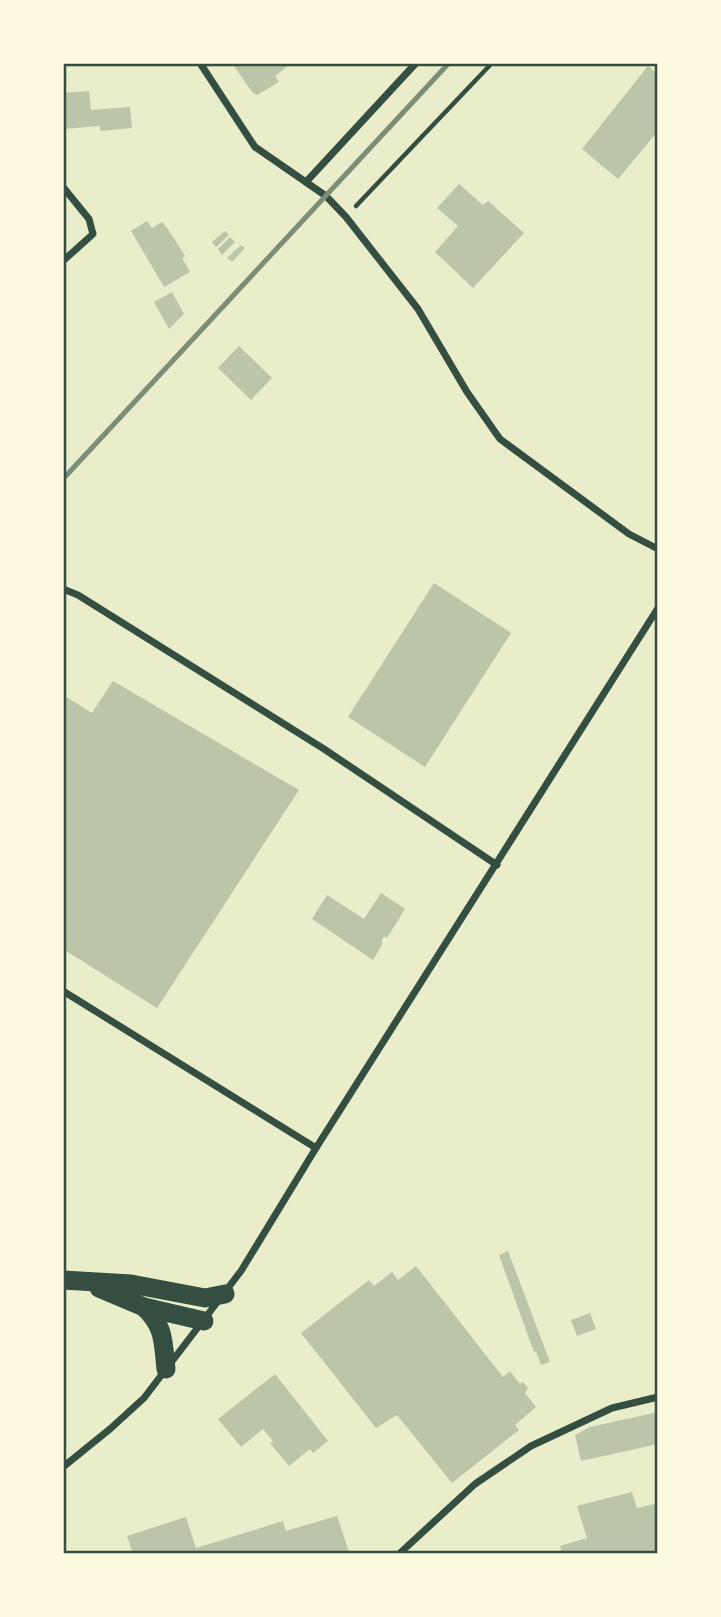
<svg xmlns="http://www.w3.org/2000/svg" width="721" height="1617" font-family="'Golos Text',sans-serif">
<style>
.building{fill:#bcc5a7}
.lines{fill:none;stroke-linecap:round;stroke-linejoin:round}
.path{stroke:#344e41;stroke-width:4.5}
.minor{stroke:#344e41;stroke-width:7}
.trunk{stroke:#344e41;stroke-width:19}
.rail{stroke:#7c8e77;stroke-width:5}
.neatline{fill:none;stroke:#344e41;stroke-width:2.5}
</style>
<rect width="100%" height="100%" fill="#e9edc9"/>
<g class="building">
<polygon points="232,63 288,63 289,65 275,76 279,82 257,95 252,92"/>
<polygon points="648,66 658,74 658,131 618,179 582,149"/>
<polygon points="89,91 91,110 130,107 132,128 100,131 100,126 63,129 63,93"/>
<polygon points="459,184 483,205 488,201 524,233 473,288 435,252 458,226 437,208"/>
<polygon points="147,221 152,228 162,222 168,229 185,256 182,258 190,272 164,287 131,231"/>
<polygon points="225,231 229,235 216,247 212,242"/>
<polygon points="230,237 235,242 222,255 218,249"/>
<polygon points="241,245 245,248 232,262 227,258"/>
<polygon points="172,292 184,314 169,329 154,302"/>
<polygon points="239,346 272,378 251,400 218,368"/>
<polygon points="434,583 511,633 425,767 348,717"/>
<polygon points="113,681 299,790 157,1008 63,949 63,695 92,713"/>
<polygon points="381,893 405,909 387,938 384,936 381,942 383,943 373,960 312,919 327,895 364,919"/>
<polygon points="508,1251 550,1362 541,1365 536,1351 534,1352 499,1255"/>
<polygon points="416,1266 503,1377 510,1371 520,1384 523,1382 528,1388 525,1393 536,1407 515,1425 519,1430 452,1483 397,1415 376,1428 301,1333 369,1280 374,1286 392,1272 398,1280"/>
<polygon points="590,1313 596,1329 577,1336 571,1320"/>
<polygon points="275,1374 328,1441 313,1453 310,1449 289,1466 270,1443 273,1441 263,1429 241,1447 218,1419"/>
<polygon points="658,1412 658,1444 581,1461 575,1435 590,1427"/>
<polygon points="632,1492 637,1508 658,1503 658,1554 562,1554 560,1546 587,1538 577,1506"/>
<polygon points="337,1516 349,1552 342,1554 133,1554 127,1536 186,1517 196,1548 283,1521 286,1531"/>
</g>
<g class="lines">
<polyline class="path" points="356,206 492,63"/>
<g class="minor">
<polyline points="200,63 255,147 326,196 346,217 418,309 467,392 500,439 629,534 658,549"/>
<polyline points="306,182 416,63"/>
<polyline points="63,187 89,219 93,234 63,261"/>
<polyline points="63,589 78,595 324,749 497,865"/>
<polyline points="63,991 316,1148"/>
<polyline points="63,1467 110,1429 144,1398 241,1271 316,1148 658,608"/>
<polyline points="399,1554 475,1484 531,1446 612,1408 658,1397"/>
</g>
<g class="trunk">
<polyline points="63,1280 131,1284 205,1298 225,1294"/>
<polyline points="99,1288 144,1307 204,1321"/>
<path d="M144,1307c21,20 19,35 22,62"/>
</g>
<polyline class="rail" points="63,479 449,63"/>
</g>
<rect width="721" height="1617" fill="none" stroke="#fefae0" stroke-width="130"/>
<rect x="65" y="65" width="591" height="1487" class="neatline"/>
</svg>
